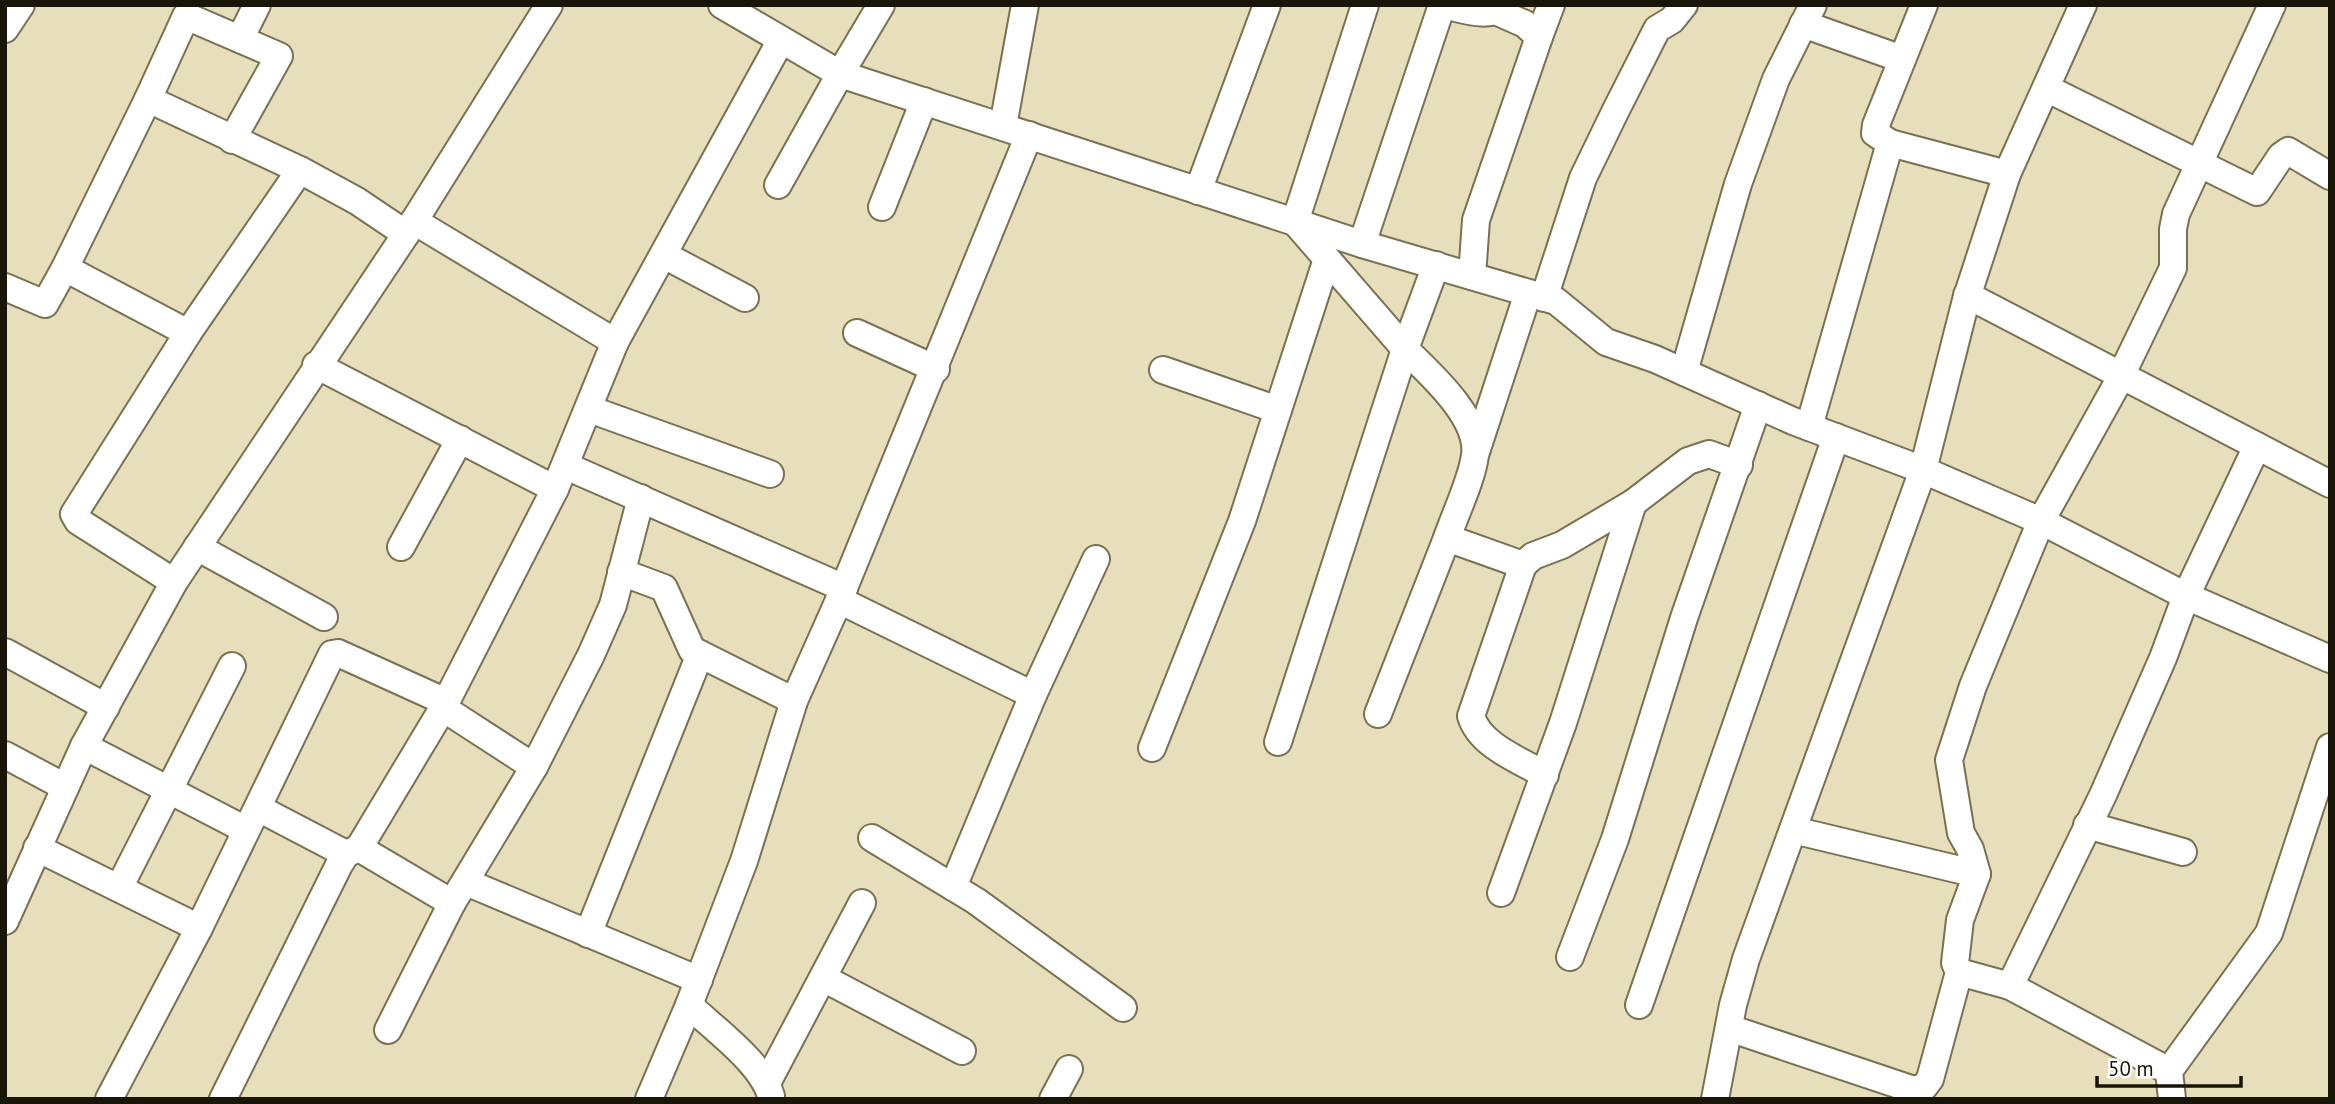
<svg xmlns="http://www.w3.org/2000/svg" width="2335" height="1104" font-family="'PT Sans',sans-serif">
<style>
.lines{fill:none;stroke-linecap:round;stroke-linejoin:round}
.minor-casing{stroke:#787152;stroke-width:30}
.minor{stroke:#fff;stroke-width:26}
</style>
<rect width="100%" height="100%" fill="#e7dfbc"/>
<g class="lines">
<g class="minor-casing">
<g id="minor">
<polyline points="722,5 840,74 778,185"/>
<polyline points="881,5 840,74 1362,244 1442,5"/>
<path d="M1443,5c20,4 46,15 62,0"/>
<polyline points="1924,5 1876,125 1875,133 1890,143 2007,174"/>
<polyline points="1803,24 1902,59"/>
<polyline points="5,29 21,5"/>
<polyline points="1539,37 1551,5"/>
<polyline points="240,39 257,5"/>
<polyline points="2046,88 2257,192 2281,156 2288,151 2330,176"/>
<polyline points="148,99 186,16 279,56 232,140"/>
<polyline points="1003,126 1025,5"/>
<polyline points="1029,135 839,600 1033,695 1096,559"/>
<polyline points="1198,191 1267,5"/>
<polyline points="882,207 924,101"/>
<polyline points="414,221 615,342"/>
<polyline points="1362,244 1556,301 1606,342 1655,359 1793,421 1923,470 2041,521 2186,596 2330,659"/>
<polyline points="664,255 745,298"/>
<path d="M1436,265l-31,84c24,24 75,68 70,106 -3,25 -20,59 -28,83l76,27"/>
<polyline points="65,268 148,99 300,170"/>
<polyline points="1472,276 1476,220 1539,37 1525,24 1498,12"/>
<polyline points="5,287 45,304 65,268 188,333"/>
<polyline points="1967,295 2330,484"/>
<polyline points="1544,298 1583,178 1615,112 1657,29 1672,20 1684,5"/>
<polyline points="857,333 936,369"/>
<polyline points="316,365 555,489"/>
<polyline points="1163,370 1278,410"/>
<polyline points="1684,372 1738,184 1776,79 1813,5"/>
<polyline points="589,409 770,474"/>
<polyline points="1809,427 1890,143"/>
<polyline points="1476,452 1528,293"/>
<polyline points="566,466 844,588"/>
<polyline points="197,547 324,617"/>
<polyline points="401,547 460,439"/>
<polyline points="621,572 664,588 692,650 794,701"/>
<polyline points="174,582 78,521 74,514 188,333 300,170 357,201 406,234"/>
<polyline points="5,652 106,707"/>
<polyline points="443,708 534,767 591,655 613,605 641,498"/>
<polyline points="1378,714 1447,538"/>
<polyline points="1278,742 1405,349 1295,222 1365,5"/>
<polyline points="84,746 246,830"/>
<polyline points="1152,748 1242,521 1326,262"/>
<polyline points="5,755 65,787"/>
<path d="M1545,775c-25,-15 -65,-29 -74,-59l52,-151 10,-9 29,-11 71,-42 55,-42 21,-7 30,11"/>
<polyline points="258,808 346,854"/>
<polyline points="2087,825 2183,852"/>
<polyline points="1793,830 1977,874"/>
<polyline points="872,838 976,901 1123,1008"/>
<polyline points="37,848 199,928"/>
<polyline points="359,848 452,903"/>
<polyline points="466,882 699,980"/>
<polyline points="953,887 1033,695"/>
<polyline points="119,888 232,666"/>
<polyline points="1501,893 1563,723 1633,503"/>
<polyline points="5,921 84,746 174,582 406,234 549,5"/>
<polyline points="588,934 700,654"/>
<polyline points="1570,957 1615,839 1684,618 1758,405"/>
<polyline points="823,978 962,1051"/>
<polyline points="2010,986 2103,795 2163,658 2186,596 2257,446"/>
<path d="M689,1005c25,24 73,58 82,91"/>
<polyline points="1639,1005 1836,437"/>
<polyline points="1729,1028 1914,1090 1924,1087 1930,1079 1959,972"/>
<polyline points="388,1030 452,903 534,767"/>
<polyline points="2169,1071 2010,986 1959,972 1955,963 1960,920 1977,874 1970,849 1961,833 1949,760 1973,686 2041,521 2117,384 2173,268 2173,229 2176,214 2272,5"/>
<polyline points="767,1083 862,903"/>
<polyline points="109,1099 199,928 332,654 338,653 446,702"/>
<polyline points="223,1099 339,865 346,854 359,848 443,708 555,489 615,342 781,40"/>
<polyline points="649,1099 689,1005 744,861 794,701 839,600"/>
<polyline points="1053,1099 1069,1069"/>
<polyline points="1715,1099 1733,1005 1746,959 1923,470 1966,300 2007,174 2083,5"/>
<polyline points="2172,1099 2169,1071 2269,933 2330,747"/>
</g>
</g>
<use href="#minor" class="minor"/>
</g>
<rect width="2335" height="1104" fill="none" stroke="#191609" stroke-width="14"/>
<path d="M2097 1076v10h144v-10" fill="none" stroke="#191609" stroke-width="3.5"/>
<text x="2108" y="1076" font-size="21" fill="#191609" stroke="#ffffff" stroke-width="5" paint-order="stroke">50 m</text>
</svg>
